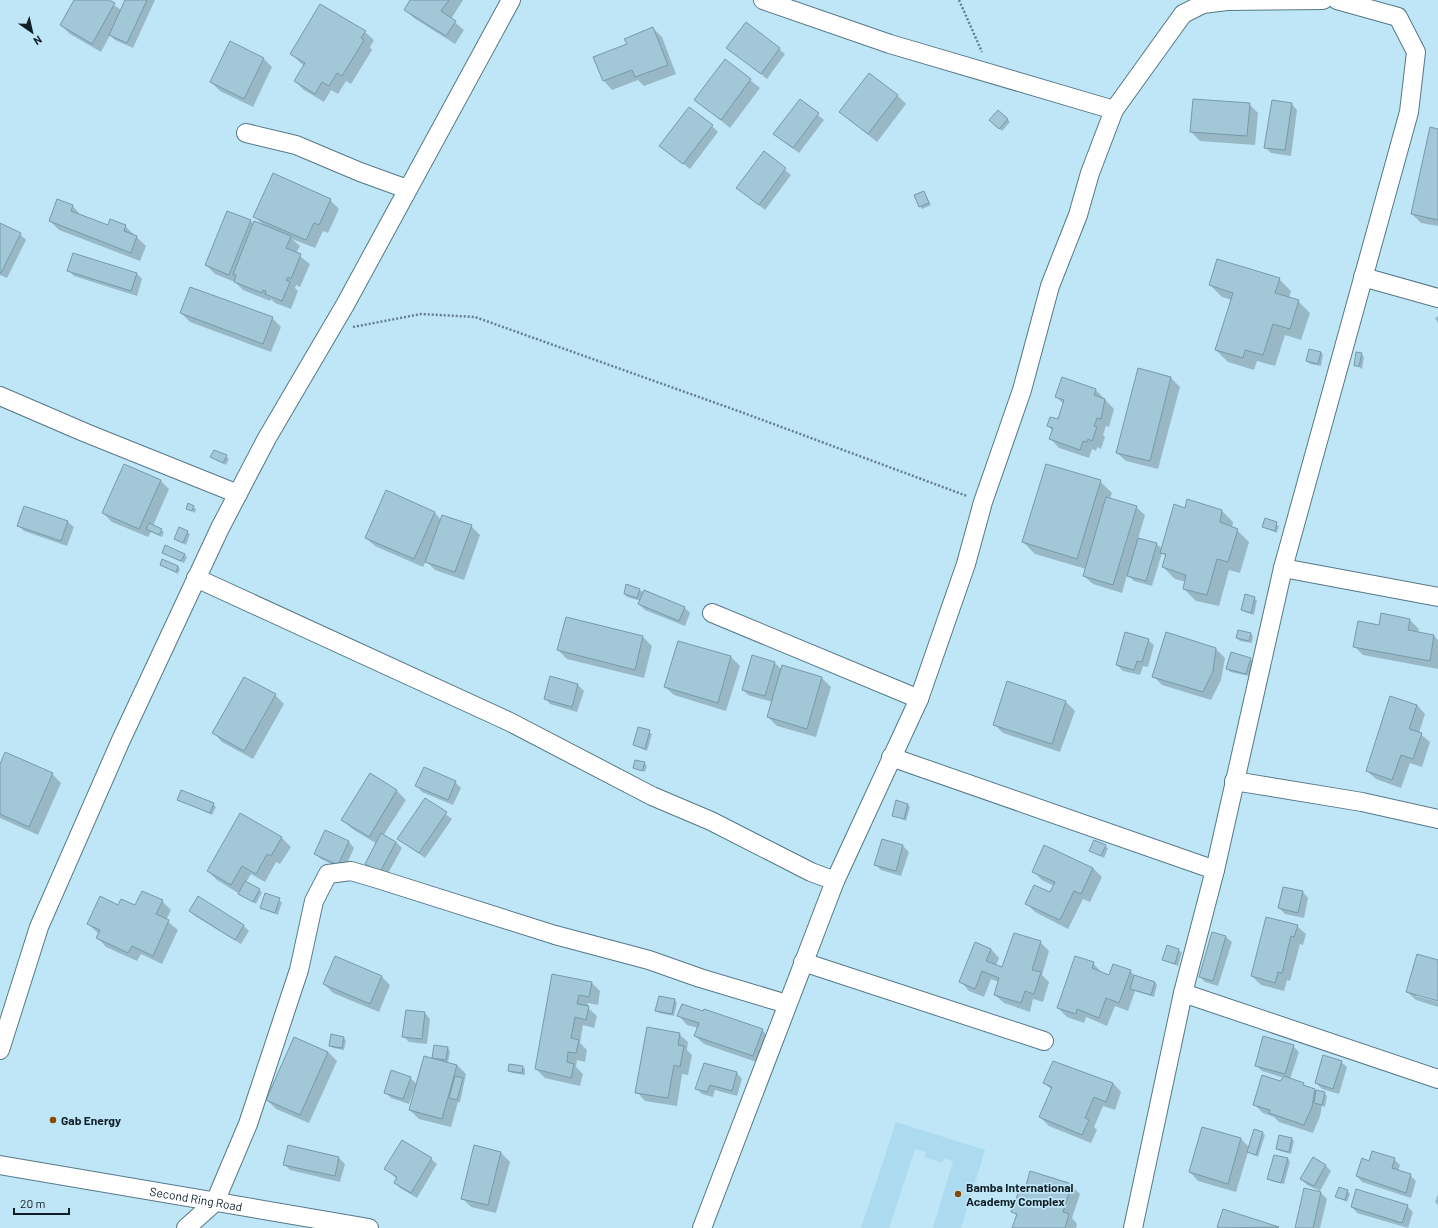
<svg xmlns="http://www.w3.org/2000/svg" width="1438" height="1228" font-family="Barlow,sans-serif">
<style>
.built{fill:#acdaef}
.shadow{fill:#0003}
.building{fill:#a2c8d8;stroke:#759aa9}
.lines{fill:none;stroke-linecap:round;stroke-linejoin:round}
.minor-casing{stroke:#557887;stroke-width:20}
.path{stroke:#657f8a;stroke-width:2.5;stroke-dasharray:2 2;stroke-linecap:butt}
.minor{stroke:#fff;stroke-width:18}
.poi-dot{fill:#864906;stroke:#bfe6f7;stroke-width:1.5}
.labels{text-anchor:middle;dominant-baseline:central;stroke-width:3.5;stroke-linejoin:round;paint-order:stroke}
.poi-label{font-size:12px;font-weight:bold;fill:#112026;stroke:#bfe6f7;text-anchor:start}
.street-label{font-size:12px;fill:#112026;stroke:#bfe6f7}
</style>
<rect width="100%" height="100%" fill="#bfe6f7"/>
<polygon class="built" points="896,1122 985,1150 961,1228 933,1228 953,1161 944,1158 942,1163 924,1157 926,1152 915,1149 889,1228 861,1228"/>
<g class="shadow">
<polygon points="75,0 107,0 121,10 126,0 155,0 133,48 115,40 110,35 101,52 70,34 61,25"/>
<polygon points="411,0 463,0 451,19 464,30 455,44 414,18 405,9"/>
<polygon points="653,28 662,37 676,74 644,86 638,80 612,90 604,81 628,45"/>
<polygon points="365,32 374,40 370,47 372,50 351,84 346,81 338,94 331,90 324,102 304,90 295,81 304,66 291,54"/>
<polygon points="728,48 779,49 785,54 767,79"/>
<polygon points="264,59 272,67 253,107 220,91 211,82"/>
<polygon points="725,60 760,88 730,128 696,100"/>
<polygon points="897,95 906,104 877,142 840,112"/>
<polygon points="800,100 824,120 799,153 780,139"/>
<polygon points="1249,104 1258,113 1255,145 1200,141 1191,132"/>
<polygon points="1292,104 1297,110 1291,156 1271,153 1265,147"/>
<polygon points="1007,119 1010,122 1002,131 993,123"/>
<polygon points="712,126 718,132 690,169 661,146"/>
<polygon points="1438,130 1438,226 1421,223 1412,214"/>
<polygon points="764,153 791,175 765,210 738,188"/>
<polygon points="924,192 931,205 922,209 920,206"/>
<polygon points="58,200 73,206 81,216 108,226 125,226 146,246 140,261 59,230 50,221"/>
<polygon points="330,200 339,209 328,233 323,231 315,248 292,239 300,246 296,253 310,264 300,287 296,285 295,288 298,291 291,309 275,303 271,299 270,301 243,290 235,282 215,274 206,265 227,212 251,221 254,225 264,226 254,216"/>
<polygon points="0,224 20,234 26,240 7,278 0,275"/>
<polygon points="68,270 137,274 142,279 137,296 74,276"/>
<polygon points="1279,279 1291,291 1289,298 1298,301 1310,313 1301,340 1285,335 1275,366 1257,361 1254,370 1228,362 1216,350 1232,300 1222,297 1210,285"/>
<polygon points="181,313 272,318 281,327 271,352 190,322"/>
<polygon points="1438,316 1438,323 1435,318"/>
<polygon points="1321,352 1323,355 1321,366 1310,364 1307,361"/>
<polygon points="1361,354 1364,357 1362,369 1355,365"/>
<polygon points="1063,378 1096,390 1114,409 1109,427 1106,426 1103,435 1105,437 1101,449 1097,447 1096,451 1092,449 1089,458 1059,448 1051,439 1053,431 1048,426 1058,420 1064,404 1056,397"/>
<polygon points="1171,378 1180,387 1158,469 1126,461 1117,453"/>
<polygon points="226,456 229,459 226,465 211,457"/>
<polygon points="160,480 169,489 153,526 164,532 162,537 151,532 148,537 112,522 103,513"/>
<polygon points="1100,481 1112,493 1110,499 1136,507 1145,515 1138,539 1157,544 1162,549 1186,509 1221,510 1233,522 1232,528 1237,530 1249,542 1240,573 1229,570 1219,606 1196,601 1184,589 1186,582 1175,579 1163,567 1166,557 1162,553 1152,586 1134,581 1127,575 1122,593 1093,584 1084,576 1086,569 1035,554 1023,542"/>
<polygon points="189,504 196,509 195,513 187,508"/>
<polygon points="25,507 68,522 74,527 67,546 24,531 19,526"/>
<polygon points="435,513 441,520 471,526 480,535 464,580 435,570 426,561 423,567 375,546 366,538"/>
<polygon points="1265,520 1279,526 1277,533 1263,527"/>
<polygon points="180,528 190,534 186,545 175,539"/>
<polygon points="163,553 184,554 187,557 184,563"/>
<polygon points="161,565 178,566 180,569 178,574"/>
<polygon points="640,590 644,593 684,607 690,613 685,626 645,610 639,604 641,601 627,597 625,594"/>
<polygon points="1246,596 1257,600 1254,615 1245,612 1242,610"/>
<polygon points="1382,614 1410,620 1419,629 1418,633 1434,636 1438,640 1438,669 1363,655 1354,646 1380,626"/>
<polygon points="567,618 643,637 652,646 644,678 567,659 558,650"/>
<polygon points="1251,634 1253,636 1252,643 1240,641 1237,638"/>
<polygon points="1148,640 1154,645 1148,667 1143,666 1140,675 1123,671 1117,665"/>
<polygon points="679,642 731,657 740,666 726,711 674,695 665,687"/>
<polygon points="1216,649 1225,658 1221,680 1211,700 1162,685 1153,676"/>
<polygon points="1250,659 1253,661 1249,676 1230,672 1228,669"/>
<polygon points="775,663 782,670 783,667 822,678 831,687 816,737 777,726 768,717 772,702 748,695 743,690"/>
<polygon points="551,677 578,685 584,691 577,712 550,704 545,698"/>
<polygon points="1008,683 1066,702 1075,711 1060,752 1003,733 994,724"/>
<polygon points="275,695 284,704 253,759 222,742 214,733"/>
<polygon points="1417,705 1425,714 1419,733 1430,742 1422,767 1410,763 1401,788 1376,779 1367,771"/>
<polygon points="639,728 652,734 647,751 634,745"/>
<polygon points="644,763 647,766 645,772 634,768"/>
<polygon points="0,766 52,774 61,783 38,835 0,818"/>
<polygon points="370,774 397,791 406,800 383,836 396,842 402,848 386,877 372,869 366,863 377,844 351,828 342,819"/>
<polygon points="455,782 461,788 453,805 422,792 417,786"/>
<polygon points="178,799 213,804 216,807 212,815"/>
<polygon points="426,799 452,819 425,858 399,839"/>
<polygon points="908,805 910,807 906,821 893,815"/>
<polygon points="240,815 282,838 291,847 280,864 276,862 265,882 251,874 246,882 262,892 256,904 217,880 208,871"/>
<polygon points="325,831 349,842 354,848 344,870 321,859 315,854"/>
<polygon points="883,840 903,846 909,852 901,876 881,870 875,864"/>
<polygon points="1105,846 1108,848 1104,858 1091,851"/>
<polygon points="1093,868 1102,877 1090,902 1083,899 1068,929 1035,912 1027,904 1050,893 1054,886 1042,880 1033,871"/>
<polygon points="1303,892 1308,898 1304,918 1285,914 1279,908"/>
<polygon points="266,895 282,902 278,915 261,908"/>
<polygon points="162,901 171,910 166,920 178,930 162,964 141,954 137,961 106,947 98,938 99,934 88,924 135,906"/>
<polygon points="190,910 244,926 249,931 241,944 195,916"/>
<polygon points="1297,926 1306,934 1303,945 1300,944 1290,981 1287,980 1284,991 1261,985 1252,976"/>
<polygon points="1213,933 1226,937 1232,942 1218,986 1205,982 1200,977"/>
<polygon points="1040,942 1049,951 1042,975 1049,982 1043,1002 1033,999 1030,1012 1004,1003 995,995 999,982 991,979 984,997 969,991 961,982 991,949 999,958 996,966 1003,969"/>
<polygon points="1167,946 1182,952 1178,966 1163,960"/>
<polygon points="1438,961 1438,1000 1416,994 1416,996 1438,1002 1438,1007 1416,1000 1407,992"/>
<polygon points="1093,963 1102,973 1110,976 1130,971 1137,977 1155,982 1157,985 1154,997 1135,991 1128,1011 1115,1006 1107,1026 1086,1017 1084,1023 1067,1017 1058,1008"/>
<polygon points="553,975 592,983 600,991 598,1005 588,1003 587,1007 597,1016 594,1028 583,1025 580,1043 587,1050 585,1062 577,1060 576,1067 583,1074 580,1086 545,1078 536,1069"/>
<polygon points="382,977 390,985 379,1012 333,993 324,984"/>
<polygon points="660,997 675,1000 677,1003 674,1016 659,1013 657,1010"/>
<polygon points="425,1013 430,1019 427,1044 409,1042 403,1036"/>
<polygon points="679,1016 762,1030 771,1039 762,1064 704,1044 695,1036 698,1028 687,1025"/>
<polygon points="679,1034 688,1042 687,1050 692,1055 688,1075 682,1074 677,1106 645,1101 637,1092"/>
<polygon points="295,1038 328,1052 337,1061 309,1123 276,1109 267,1100"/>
<polygon points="343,1038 346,1040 344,1050 333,1048 330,1046"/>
<polygon points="434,1046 448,1048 450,1051 448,1063 457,1065 466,1074 460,1102 458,1102 451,1127 419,1119 410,1110 416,1088 415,1087 409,1104 391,1098 385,1092 410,1078 417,1084 435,1060 433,1057"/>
<polygon points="1293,1046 1299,1052 1290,1079 1303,1084 1317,1093 1324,1093 1327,1096 1325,1107 1322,1106 1320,1116 1313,1133 1279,1122 1274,1117 1263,1113 1254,1104 1284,1078 1262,1071 1256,1065"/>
<polygon points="1341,1062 1347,1067 1339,1094 1322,1089 1316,1083"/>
<polygon points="523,1067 525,1069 525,1075 512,1073 509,1071"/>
<polygon points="737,1073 742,1079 737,1096 715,1090 713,1097 702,1094 697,1089"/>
<polygon points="1044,1083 1113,1083 1121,1092 1115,1110 1103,1106 1094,1127 1097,1130 1091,1143 1049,1126 1040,1117 1052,1090"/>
<polygon points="1262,1133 1265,1135 1258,1157 1248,1152 1236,1192 1198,1181 1190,1172 1241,1139 1250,1148"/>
<polygon points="1292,1139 1294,1141 1291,1154 1280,1151 1277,1149"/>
<polygon points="289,1146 339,1158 345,1164 340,1182 290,1170 284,1164"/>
<polygon points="475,1147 501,1153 510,1162 496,1213 471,1207 462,1198"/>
<polygon points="1275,1156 1288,1159 1290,1162 1284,1184 1271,1181 1268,1179"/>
<polygon points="431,1159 437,1164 417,1198 400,1188 395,1183 397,1179 386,1169"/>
<polygon points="1394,1159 1400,1165 1398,1171 1410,1175 1416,1181 1411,1198 1362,1182 1357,1176 1370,1162"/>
<polygon points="1325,1165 1331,1171 1320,1191 1307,1185 1301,1179"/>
<polygon points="1071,1185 1080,1194 1072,1218 1077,1224 1076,1228 1013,1228 1017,1216 1013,1212 1024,1194"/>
<polygon points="1347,1191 1350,1194 1347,1202 1336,1197"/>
<polygon points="1321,1193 1327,1199 1320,1228 1296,1228"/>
<polygon points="1438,1194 1438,1205 1435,1202"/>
<polygon points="1407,1206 1413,1212 1408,1228 1357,1213 1352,1207"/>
<polygon points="1224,1210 1279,1228 1220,1228 1218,1226"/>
</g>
<g class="building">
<polygon points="74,0 109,0 115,3 92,44 60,25"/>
<polygon points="125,0 147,0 127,43 109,35"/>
<polygon points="410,0 449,0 441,11 456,21 446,36 404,10"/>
<polygon points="320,4 366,31 361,38 364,40 342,76 337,73 329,86 322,82 315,94 294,81 305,63 290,54"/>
<polygon points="746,22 780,48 761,74 726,48"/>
<polygon points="653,27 668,65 635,77 632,70 603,81 593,57 627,44 624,39"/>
<polygon points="230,41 264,58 244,99 210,82"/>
<polygon points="725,59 751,79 721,120 694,100"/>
<polygon points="869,73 898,95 868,134 839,112"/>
<polygon points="800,99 819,113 793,148 773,134"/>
<polygon points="1193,99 1250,103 1247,136 1190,132"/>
<polygon points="1272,100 1292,103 1285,150 1264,148"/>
<polygon points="689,107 713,125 683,164 659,146"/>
<polygon points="998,110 1008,119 999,129 989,120"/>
<polygon points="1430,127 1438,129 1438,220 1411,214"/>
<polygon points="764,151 786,168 759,205 736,188"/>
<polygon points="273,173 331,199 319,225 314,223 306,240 253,217"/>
<polygon points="924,191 929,203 919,207 914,195"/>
<polygon points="57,199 73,205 71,211 108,225 110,219 126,225 124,231 137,236 131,253 49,221"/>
<polygon points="227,211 251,220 229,275 205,265"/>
<polygon points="254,221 291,236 286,248 301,254 291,279 288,277 286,280 290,282 282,301 265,294 266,291 263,290 262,293 234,282 236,275 233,274"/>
<polygon points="0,223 21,233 1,273 0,273"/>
<polygon points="73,253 137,273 131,291 67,271"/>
<polygon points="1217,259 1280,278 1275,293 1299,300 1290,329 1273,324 1263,355 1245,350 1243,358 1215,350 1233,293 1209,285"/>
<polygon points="190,287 273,317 263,344 180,313"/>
<polygon points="1309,349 1321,352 1318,364 1306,361"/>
<polygon points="1356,352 1362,353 1359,366 1354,366"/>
<polygon points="1138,368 1171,377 1150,461 1116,453"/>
<polygon points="1062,377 1096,389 1094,395 1105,399 1101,419 1097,418 1094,426 1097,427 1092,441 1088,439 1087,442 1083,441 1080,450 1049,439 1053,428 1047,426 1050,417 1058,419 1064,400 1055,397"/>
<polygon points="214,450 227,455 223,463 210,457"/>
<polygon points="124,464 161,480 139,529 102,513"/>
<polygon points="1046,464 1101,480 1077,559 1022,542"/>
<polygon points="386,490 435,512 414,559 365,538"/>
<polygon points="1106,497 1137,506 1113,585 1083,576"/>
<polygon points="1187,499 1222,510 1220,522 1238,529 1228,562 1217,559 1207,595 1183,589 1186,575 1162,567 1166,554 1160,553 1174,504 1185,508"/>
<polygon points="188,503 194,506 192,511 186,509"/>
<polygon points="24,506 68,521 61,541 17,526"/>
<polygon points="442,515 472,525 455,572 425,562"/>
<polygon points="1265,518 1277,522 1275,531 1262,527"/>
<polygon points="149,523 162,529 159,535 146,529"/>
<polygon points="179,527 188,531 183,543 174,539"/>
<polygon points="1138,538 1157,543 1146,581 1127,576"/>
<polygon points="165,545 185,554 181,561 162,553"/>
<polygon points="162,559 178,566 176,572 160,565"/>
<polygon points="626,584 640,589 637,598 624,594"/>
<polygon points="644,590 685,607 679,621 638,604"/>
<polygon points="1245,594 1255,597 1251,613 1241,610"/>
<polygon points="1381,613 1410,619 1408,630 1434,635 1430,661 1353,647 1358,621 1379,625"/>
<polygon points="566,617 643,636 635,670 557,650"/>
<polygon points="1238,630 1251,633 1249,641 1236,638"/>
<polygon points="1125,632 1149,639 1142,662 1137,661 1134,670 1116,665"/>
<polygon points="1166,632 1216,648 1213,671 1203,692 1152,677"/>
<polygon points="678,641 731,656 718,703 664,687"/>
<polygon points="1231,652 1251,658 1246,674 1226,669"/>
<polygon points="752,655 775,662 765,696 742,690"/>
<polygon points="782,665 822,677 807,729 767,717"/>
<polygon points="550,676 578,684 572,707 544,699"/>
<polygon points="244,677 276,694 244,751 212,733"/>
<polygon points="1007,681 1066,701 1052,744 993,725"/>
<polygon points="1390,696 1417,705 1409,729 1422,733 1413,759 1401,755 1392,780 1366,771"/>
<polygon points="638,727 650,730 645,749 633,745"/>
<polygon points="5,752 53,773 29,827 0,814 0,764"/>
<polygon points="635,760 645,762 642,771 633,768"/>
<polygon points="424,767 456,781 448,800 415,786"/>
<polygon points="370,773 397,790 369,837 341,820"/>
<polygon points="181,790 214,803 210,813 177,800"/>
<polygon points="425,798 447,812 419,853 397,839"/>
<polygon points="896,800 908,804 904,819 892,816"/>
<polygon points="240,813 282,837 271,856 267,854 256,874 242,866 231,885 207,871"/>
<polygon points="325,830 349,841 338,865 314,854"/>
<polygon points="381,833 396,842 380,872 365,864"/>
<polygon points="882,839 903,845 896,871 874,865"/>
<polygon points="1094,840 1106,845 1101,856 1089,851"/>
<polygon points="1044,845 1093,868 1081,894 1074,891 1060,920 1025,904 1034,885 1050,892 1055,882 1032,872"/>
<polygon points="245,881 260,889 253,902 238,894"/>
<polygon points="1283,887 1303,891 1298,913 1278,908"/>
<polygon points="142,891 163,900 156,914 169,920 153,956 132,946 128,953 96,938 100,930 87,924 100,896 118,905 121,899 135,905"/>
<polygon points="265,893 280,898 275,913 260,908"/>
<polygon points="198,896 244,925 235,940 189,911"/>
<polygon points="1266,917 1298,925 1294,937 1291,936 1282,973 1278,972 1275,983 1251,976"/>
<polygon points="1212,932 1226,936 1213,981 1199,977"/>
<polygon points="1014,933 1041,941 1032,970 1041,972 1034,994 1025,991 1021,1003 994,995 999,978 982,971 975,989 959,982 975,942 991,949 986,961 1002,967"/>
<polygon points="1167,945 1179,949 1175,964 1162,960"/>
<polygon points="1417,954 1438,960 1438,1001 1406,992"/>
<polygon points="335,956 382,976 370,1004 323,984"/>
<polygon points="1075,956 1094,962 1092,968 1109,975 1113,964 1131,970 1119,1003 1106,998 1099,1018 1077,1009 1076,1014 1057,1008"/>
<polygon points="552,974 592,982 589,997 579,995 577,1004 589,1006 586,1020 575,1017 571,1038 579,1040 576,1053 568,1052 567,1062 574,1064 571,1078 535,1069"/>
<polygon points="1134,975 1155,982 1151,995 1130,989"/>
<polygon points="659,996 675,999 672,1014 655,1011"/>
<polygon points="682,1004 703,1011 704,1009 763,1029 753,1056 694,1036 699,1023 677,1016"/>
<polygon points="406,1010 425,1012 422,1039 402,1037"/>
<polygon points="647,1027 680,1033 678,1045 684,1046 680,1067 674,1065 668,1098 635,1093"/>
<polygon points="331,1034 344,1037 342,1048 329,1046"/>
<polygon points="1263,1036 1294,1045 1285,1074 1255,1066"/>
<polygon points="294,1037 328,1052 300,1115 266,1100"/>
<polygon points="434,1045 448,1047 446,1060 432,1058"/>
<polygon points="1323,1055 1342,1061 1333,1089 1315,1083"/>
<polygon points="424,1056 457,1065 442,1119 409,1110"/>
<polygon points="1053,1061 1113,1083 1106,1102 1094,1097 1085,1118 1089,1120 1082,1135 1039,1117 1052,1087 1043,1083"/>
<polygon points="704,1063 737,1072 732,1091 710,1085 707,1092 695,1089"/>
<polygon points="509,1064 523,1066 522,1073 508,1071"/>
<polygon points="391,1070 411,1077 403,1099 384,1093"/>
<polygon points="1262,1075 1280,1081 1284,1076 1304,1083 1303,1085 1315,1089 1312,1107 1304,1125 1269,1113 1270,1110 1253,1105"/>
<polygon points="455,1076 463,1078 457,1100 449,1098"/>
<polygon points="1316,1090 1325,1092 1322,1105 1314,1103"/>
<polygon points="1202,1127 1241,1138 1228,1184 1189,1172"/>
<polygon points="1254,1129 1263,1132 1256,1155 1247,1152"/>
<polygon points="1279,1135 1292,1138 1289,1152 1276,1149"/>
<polygon points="402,1140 432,1158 411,1193 394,1183 397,1177 384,1169"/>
<polygon points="288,1145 339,1157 335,1176 283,1165"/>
<polygon points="474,1145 501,1152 488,1205 461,1199"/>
<polygon points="1372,1151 1395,1158 1392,1168 1411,1174 1406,1193 1356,1176 1362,1158 1369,1161"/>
<polygon points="1274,1155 1288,1158 1281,1183 1267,1179"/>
<polygon points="1313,1157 1326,1165 1314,1186 1300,1179"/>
<polygon points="1030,1171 1072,1184 1063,1212 1069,1214 1065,1228 1012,1228 1017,1214 1011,1212 1019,1191 1024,1193"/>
<polygon points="1339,1187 1348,1190 1345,1200 1335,1197"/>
<polygon points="1304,1188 1321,1192 1313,1228 1295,1228"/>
<polygon points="1356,1189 1408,1205 1402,1223 1351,1207"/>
<polygon points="1223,1209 1279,1227 1221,1228 1217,1227"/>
</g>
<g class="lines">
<g class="minor-casing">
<g id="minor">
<polyline points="763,0 890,44 1114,110 1183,14 1203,4 1227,1 1323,0"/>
<polyline points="246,133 296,145 360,172 407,189"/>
<polyline points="1363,277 1438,298"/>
<polyline points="0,396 86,433 238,494"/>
<polyline points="1283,568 1438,597"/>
<polyline points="196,578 510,722 652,796 711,821 811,872 835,881"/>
<polyline points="712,613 919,699"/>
<polyline points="891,757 1215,870"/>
<polyline points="1234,781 1362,802 1438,819"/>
<polyline points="803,962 1044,1041"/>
<polyline points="1183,993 1438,1079"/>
<polyline points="0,1050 39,927 121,740 220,528 267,438 345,305 511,0"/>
<path id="s1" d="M0,1165l369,63"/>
<polyline points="186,1228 215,1202 248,1124 299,970 314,901 328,874 351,871 378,879 555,935 649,960 700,978 787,1004"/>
<polyline points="702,1228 835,881 919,699 966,564 983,502 1022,390 1050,286 1078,215 1090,173 1114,110"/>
<polyline points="1133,1228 1183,993 1215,870 1283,568 1409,112 1416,52 1398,17 1337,0"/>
</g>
</g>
<g class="path">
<polyline points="959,0 982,52"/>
<polyline points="353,327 421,314 475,317 741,412 967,496"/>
</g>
<use href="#minor" class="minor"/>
</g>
<g class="poi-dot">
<circle cx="53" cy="1120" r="4"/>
<circle cx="958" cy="1194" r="4"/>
</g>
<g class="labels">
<g class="poi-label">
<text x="61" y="1120">Gab Energy</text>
<text x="966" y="1187">Bamba International<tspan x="966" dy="14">Academy Complex</tspan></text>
</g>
<g class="street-label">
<text stroke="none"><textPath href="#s1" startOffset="199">Second Ring Road</textPath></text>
</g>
</g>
<g transform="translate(32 32) rotate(146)" stroke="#bfe6f7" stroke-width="3" paint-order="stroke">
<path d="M0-3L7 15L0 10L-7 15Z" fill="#112026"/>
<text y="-6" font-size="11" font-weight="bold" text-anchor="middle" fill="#112026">N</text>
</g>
<path d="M14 1208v6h55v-6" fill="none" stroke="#112026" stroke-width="2"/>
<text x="20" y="1208" font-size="12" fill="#112026" stroke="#bfe6f7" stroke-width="3" paint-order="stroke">20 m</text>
</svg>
